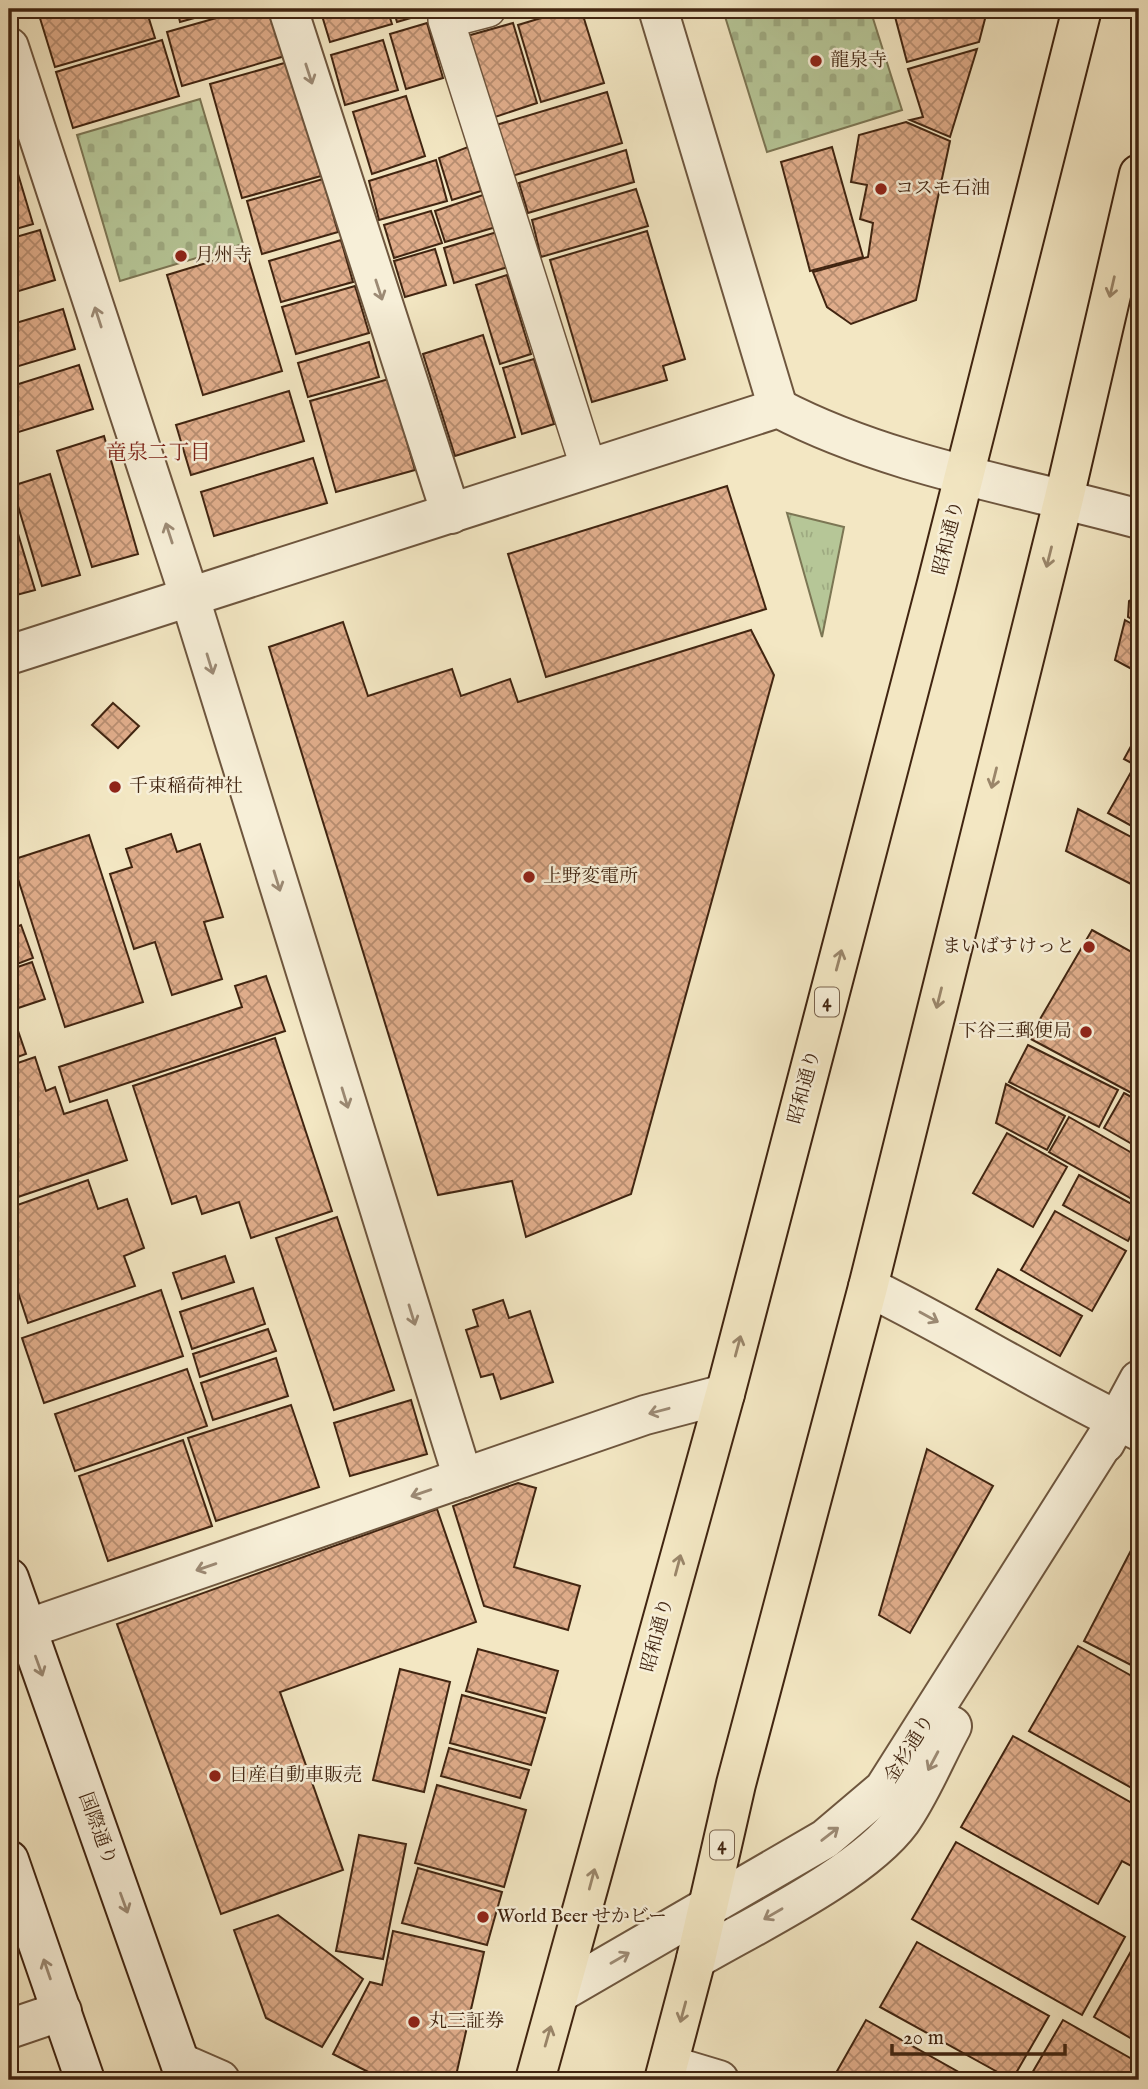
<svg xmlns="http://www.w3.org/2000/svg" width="1148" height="2089" font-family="'IM FELL English','Noto Serif JP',serif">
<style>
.grass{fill:url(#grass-tufts);stroke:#7c7654;stroke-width:2}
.cemetery{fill:url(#cemetery-stones);stroke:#7c7654;stroke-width:2}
.building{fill:url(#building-cross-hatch);stroke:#412511;stroke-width:2}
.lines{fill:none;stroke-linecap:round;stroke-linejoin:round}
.service-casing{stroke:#6e563e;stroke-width:38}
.minor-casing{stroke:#6e563e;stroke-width:42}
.tertiary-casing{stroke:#6e563e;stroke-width:42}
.secondary-casing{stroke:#412511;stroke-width:42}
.trunk-casing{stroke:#412511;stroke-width:42}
.service{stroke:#f7efd8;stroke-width:35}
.minor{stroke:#f7efd8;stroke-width:38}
.tertiary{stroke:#f7efd8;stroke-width:38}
.secondary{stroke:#f7efd8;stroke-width:38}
.trunk{stroke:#f3e7c3;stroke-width:38}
.oneway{stroke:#9c8a74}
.oneway2{stroke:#9a866a}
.poi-dot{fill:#8f2418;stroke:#f7efd8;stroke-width:2.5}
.labels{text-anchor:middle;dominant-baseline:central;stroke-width:5;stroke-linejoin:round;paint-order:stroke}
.shield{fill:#f7efd8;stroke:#78624d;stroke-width:2}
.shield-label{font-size:18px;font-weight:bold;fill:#412511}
.poi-label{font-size:19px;fill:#412511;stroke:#f7efd8;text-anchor:start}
.street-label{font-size:19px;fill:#412511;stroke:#f7efd8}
.neighbourhood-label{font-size:21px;fill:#7a1f14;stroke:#f7efd8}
</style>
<defs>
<pattern id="grass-tufts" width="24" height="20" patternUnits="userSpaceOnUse" patternTransform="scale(1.75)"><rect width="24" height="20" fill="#b6c697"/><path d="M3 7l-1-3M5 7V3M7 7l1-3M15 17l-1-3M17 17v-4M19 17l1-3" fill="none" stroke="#9eaa81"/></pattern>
<pattern id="cemetery-stones" width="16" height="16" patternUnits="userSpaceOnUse" patternTransform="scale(1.75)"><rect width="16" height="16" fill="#b6c697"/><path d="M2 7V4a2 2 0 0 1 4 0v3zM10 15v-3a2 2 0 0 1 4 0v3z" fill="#9eaa81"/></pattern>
<pattern id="building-cross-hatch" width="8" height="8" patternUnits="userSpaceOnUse" patternTransform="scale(1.75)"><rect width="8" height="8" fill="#e0ad8b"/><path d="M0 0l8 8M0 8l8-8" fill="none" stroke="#b78d70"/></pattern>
</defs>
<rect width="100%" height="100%" fill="#f3e7c3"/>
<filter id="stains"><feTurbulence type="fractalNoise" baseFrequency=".00286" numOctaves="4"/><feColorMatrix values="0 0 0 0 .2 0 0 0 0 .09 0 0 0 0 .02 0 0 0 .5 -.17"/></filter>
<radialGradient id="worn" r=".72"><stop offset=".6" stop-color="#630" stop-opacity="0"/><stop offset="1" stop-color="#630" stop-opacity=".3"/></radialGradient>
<polygon class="grass" points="787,513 844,527 822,637"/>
<g class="cemetery">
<polygon points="727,9 870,9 902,110 767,152 723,10"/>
<polygon points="200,99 243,244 120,281 77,135"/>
</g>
<g class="building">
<polygon points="59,9 146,9 155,38 55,67 39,15"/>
<polygon points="177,9 227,9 180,22"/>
<polygon points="248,9 271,9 285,56 182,86 167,32"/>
<polygon points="320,9 387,9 392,24 330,42"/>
<polygon points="393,9 442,9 397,22"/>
<polygon points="571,9 581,9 604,83 541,102 518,25"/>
<polygon points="893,9 984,9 986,15 979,42 907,62"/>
<polygon points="427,23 443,78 406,89 390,34"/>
<polygon points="513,23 537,103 492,118 467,36"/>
<polygon points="162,40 179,96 73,128 56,72"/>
<polygon points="383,40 398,90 345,105 331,55"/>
<polygon points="977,49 950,137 910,120 923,117 908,69"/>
<polygon points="288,62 321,176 242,198 210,84"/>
<polygon points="607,92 622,143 512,176 496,125"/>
<polygon points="406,96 425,156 372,174 353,112"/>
<polygon points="906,122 950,141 916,300 851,324 827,307 813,272 868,257 873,223 860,219 867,185 851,182 859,135"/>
<polygon points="9,144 33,224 9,231"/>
<polygon points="468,147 481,191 452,200 439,158"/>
<polygon points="832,147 863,257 810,271 781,162"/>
<polygon points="626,150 634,182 528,213 519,183"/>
<polygon points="436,160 447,201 379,220 369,181"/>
<polygon points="323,179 338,232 262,254 247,201"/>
<polygon points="636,189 648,226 541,257 532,220"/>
<polygon points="486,194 496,227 445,242 435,211"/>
<polygon points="431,211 442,243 394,258 384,225"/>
<polygon points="40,230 55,280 9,294 9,239"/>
<polygon points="647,231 685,359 663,366 667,380 592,402 550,260"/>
<polygon points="497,232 508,267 454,283 444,248"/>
<polygon points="341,240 353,282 281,302 269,261"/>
<polygon points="435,249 446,285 405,297 394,261"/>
<polygon points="246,251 282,371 203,395 167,275"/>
<polygon points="507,275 531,354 500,364 476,285"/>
<polygon points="355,286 369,333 296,354 282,307"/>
<polygon points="63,309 75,349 9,369 9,325"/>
<polygon points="483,335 515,437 455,456 423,354"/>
<polygon points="369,342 379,377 308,397 298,363"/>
<polygon points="534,359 554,424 522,434 503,368"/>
<polygon points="79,365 93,409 9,435 9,387"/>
<polygon points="389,379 415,470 336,492 310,401"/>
<polygon points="289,391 304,441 191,475 176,425"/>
<polygon points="104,436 138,554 92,567 57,451"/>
<polygon points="313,458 327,503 214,536 201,492"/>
<polygon points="50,474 80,575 42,586 12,486"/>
<polygon points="727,486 766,609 546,677 508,554"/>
<polygon points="9,504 35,590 9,597"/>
<polygon points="1139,595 1139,623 1128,617 1129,601"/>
<polygon points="1125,620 1139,628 1139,673 1115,660"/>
<polygon points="343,622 368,696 452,669 461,696 510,679 518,702 751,630 774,675 631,1194 526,1237 512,1181 438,1195 269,647"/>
<polygon points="113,703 139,726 118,748 92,725"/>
<polygon points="1136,737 1139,739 1139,830 1108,813 1135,765 1124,759"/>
<polygon points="1078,809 1139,841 1139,888 1066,851"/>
<polygon points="171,834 177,852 200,844 223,917 204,922 222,979 172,995 155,942 134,949 110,874 132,867 126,849"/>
<polygon points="89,835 143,1002 65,1027 12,860"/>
<polygon points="21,925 33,958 9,967 9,930"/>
<polygon points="1092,930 1139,956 1139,1097 1029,1038"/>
<polygon points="32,962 45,999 9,1011 9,970"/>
<polygon points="266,976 285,1031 70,1102 59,1067 242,1007 235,986"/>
<polygon points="15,1022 26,1054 9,1060 9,1024"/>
<polygon points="275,1038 332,1211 251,1238 239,1202 202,1214 196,1196 172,1204 133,1086"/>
<polygon points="1028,1045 1118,1090 1099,1127 1009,1082"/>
<polygon points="35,1057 46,1091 55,1087 64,1114 107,1100 127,1160 9,1200 9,1066"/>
<polygon points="1006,1084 1065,1116 1047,1150 996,1123"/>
<polygon points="1124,1093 1139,1101 1139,1148 1104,1128"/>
<polygon points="1069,1117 1139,1157 1139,1203 1049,1152"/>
<polygon points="1007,1133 1067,1167 1033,1227 973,1193"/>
<polygon points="1079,1175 1139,1208 1139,1221 1128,1241 1063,1205"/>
<polygon points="88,1180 98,1209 127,1199 144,1248 124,1256 135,1286 28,1323 9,1265 9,1208"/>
<polygon points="1055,1211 1126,1251 1092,1311 1021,1270"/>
<polygon points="337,1217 394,1390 334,1410 276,1238"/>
<polygon points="225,1256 234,1282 182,1299 173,1273"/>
<polygon points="998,1269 1082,1316 1060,1356 976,1309"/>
<polygon points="253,1288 265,1324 192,1349 180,1312"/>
<polygon points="161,1290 183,1356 44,1403 22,1338"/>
<polygon points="503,1300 509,1318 530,1311 553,1382 501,1399 493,1374 481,1377 466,1330 478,1326 473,1310"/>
<polygon points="268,1329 276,1351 200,1377 193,1354"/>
<polygon points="276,1358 288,1396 213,1420 201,1383"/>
<polygon points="187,1369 207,1426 75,1471 55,1414"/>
<polygon points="411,1400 427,1454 350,1476 334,1423"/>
<polygon points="291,1405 319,1487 216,1521 188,1438"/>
<polygon points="183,1440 212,1526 108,1561 79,1476"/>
<polygon points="927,1449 993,1486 910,1633 879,1615"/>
<polygon points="518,1483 536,1488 514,1567 580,1586 568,1630 484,1606 453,1506"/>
<polygon points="437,1509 476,1622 280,1692 343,1870 221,1914 117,1624"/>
<polygon points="1139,1535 1139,1669 1084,1641"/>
<polygon points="1078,1646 1139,1680 1139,1792 1029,1731"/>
<polygon points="478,1649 558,1671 546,1713 466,1691"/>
<polygon points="400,1669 450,1682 424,1792 373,1780"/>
<polygon points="462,1695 545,1718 531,1765 450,1743"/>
<polygon points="1013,1736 1139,1807 1139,1870 1122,1861 1098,1904 961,1827"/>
<polygon points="449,1748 529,1770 520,1798 441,1776"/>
<polygon points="437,1785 526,1810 504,1887 415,1863"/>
<polygon points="359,1835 406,1844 383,1959 336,1951"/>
<polygon points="956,1842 1125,1937 1082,2015 912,1919"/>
<polygon points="418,1868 502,1892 487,1945 402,1923"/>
<polygon points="278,1915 363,1979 322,2047 266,2018 234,1930"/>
<polygon points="393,1931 484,1952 455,2080 384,2080 333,2054 370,1982 382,1985"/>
<polygon points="1139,1937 1139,2043 1094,2017"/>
<polygon points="917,1942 1049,2016 1012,2080 880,2007"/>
<polygon points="866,2020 964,2075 960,2080 832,2080"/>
<polygon points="1063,2020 1139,2063 1139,2080 1028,2080"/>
</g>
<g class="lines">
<g class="service-casing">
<polyline id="service" points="488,9 446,20 588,466"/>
</g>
<g class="minor-casing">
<g id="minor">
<polyline points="288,9 451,514"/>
<polyline points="9,47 190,598 463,1478"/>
<path d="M868,1287c92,45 178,100 271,144"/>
<polyline points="9,1635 645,1415 725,1394"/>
<polyline points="9,2029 62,2011"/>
<polyline points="669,2065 719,2080"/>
</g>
</g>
<g class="tertiary-casing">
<g id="tertiary">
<polyline points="658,9 778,408"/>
<path d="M9,655l769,-247c111,58 241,78 361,111"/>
<polyline points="1105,1443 1139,1380"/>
<path d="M696,1959c58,-34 167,-86 205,-138 20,-28 34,-64 51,-95"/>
<polyline points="561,1992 825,1839 884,1789 1117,1421"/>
<polyline points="181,2063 220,2080"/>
</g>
</g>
<g class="secondary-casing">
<g id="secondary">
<polyline points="9,1578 186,2080"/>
<polyline points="9,1860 85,2080"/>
</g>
</g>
<g class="trunk-casing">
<g id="trunk">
<polyline points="535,2080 725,1394 937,583 1082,9"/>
<polyline points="664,2080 696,1959 736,1784 868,1287 1064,498 1139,174"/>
</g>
</g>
<use href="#service" class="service"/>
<use href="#minor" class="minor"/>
<use href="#tertiary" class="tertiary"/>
<use href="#secondary" class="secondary"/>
<use href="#trunk" class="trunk"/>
</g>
<defs><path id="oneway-shaft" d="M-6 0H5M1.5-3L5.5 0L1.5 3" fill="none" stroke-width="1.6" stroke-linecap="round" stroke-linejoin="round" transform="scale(1.75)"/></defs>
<g class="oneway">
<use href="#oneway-shaft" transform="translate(309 74) rotate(72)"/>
<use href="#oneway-shaft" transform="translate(379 290) rotate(72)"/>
<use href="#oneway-shaft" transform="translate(98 317) rotate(-108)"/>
<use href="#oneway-shaft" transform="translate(169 533) rotate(-108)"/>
<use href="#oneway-shaft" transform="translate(210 664) rotate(73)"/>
<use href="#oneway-shaft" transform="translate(277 881) rotate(73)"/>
<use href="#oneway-shaft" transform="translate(345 1098) rotate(73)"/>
<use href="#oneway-shaft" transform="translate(412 1315) rotate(73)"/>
<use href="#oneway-shaft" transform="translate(929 1317) rotate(29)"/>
<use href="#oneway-shaft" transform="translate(659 1411) rotate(165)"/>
<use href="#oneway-shaft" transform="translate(421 1493) rotate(161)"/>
<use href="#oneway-shaft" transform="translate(206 1567) rotate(161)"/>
<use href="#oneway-shaft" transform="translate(39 1666) rotate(70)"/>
<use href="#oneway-shaft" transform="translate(933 1761) rotate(118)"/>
<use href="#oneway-shaft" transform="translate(830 1834) rotate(-38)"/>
<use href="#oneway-shaft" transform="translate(124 1903) rotate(70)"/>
<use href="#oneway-shaft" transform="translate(773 1914) rotate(150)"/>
<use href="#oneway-shaft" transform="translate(620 1958) rotate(-30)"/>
<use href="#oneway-shaft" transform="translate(47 1969) rotate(-109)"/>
</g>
<g class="oneway2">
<use href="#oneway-shaft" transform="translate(1112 287) rotate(103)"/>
<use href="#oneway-shaft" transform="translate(1049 557) rotate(104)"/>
<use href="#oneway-shaft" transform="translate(994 778) rotate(104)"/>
<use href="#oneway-shaft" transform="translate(839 960) rotate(-75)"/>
<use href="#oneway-shaft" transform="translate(939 998) rotate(104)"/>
<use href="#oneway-shaft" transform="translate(738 1346) rotate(-75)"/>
<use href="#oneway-shaft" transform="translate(678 1565) rotate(-75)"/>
<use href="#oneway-shaft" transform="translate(592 1879) rotate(-75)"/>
<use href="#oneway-shaft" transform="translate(683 2012) rotate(105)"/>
<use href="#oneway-shaft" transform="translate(548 2036) rotate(-74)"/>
</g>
<g class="poi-dot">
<circle cx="816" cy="61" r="7"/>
<circle cx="881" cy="189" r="7"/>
<circle cx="181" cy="256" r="7"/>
<circle cx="115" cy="787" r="7"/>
<circle cx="529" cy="877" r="7"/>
<circle cx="1089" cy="947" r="7"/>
<circle cx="1086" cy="1032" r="7"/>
<circle cx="215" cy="1776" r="7"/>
<circle cx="483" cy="1917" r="7"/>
<circle cx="414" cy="2022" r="7"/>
</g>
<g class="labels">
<g class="shield">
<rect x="815" y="987.5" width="24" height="29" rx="5"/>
<rect x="710" y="1830.5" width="24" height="29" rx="5"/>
</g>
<g class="shield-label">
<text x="827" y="1002">4</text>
<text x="722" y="1845">4</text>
</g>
<g class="poi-label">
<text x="830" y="61">龍泉寺</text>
<text x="895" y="189">コスモ石油</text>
<text x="195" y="256">月州寺</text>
<text x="129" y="787">千束稲荷神社</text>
<text x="543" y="877">上野変電所</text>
<text x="1075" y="947" text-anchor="end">まいばすけっと</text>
<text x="1072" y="1032" text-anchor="end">下谷三郵便局</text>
<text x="229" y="1776">日産自動車販売</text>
<text x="497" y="1917">World Beer せかビー</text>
<text x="428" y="2022">丸三証券</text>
</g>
<g class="street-label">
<text transform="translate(949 538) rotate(-76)">昭和通り</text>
<text transform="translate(805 1087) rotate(-75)">昭和通り</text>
<text transform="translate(658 1635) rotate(-75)">昭和通り</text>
<text transform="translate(910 1749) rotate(-58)">金杉通り</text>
<text transform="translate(97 1829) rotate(70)">国際通り</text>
</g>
<g class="neighbourhood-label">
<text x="158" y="453">竜泉二丁目</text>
</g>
</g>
<rect width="1148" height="2089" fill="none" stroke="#f3e7c3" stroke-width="35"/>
<rect x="10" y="10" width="1127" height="2068" fill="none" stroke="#412511" stroke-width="3.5"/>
<rect x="18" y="18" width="1113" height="2054" fill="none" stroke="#412511" stroke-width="2"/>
<path d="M892 2044v10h173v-10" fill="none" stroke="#412511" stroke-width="3.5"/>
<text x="903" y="2044" font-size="21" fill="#412511" stroke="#f7efd8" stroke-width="5" paint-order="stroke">20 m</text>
<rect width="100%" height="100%" filter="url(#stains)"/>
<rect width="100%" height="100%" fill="url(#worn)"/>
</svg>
